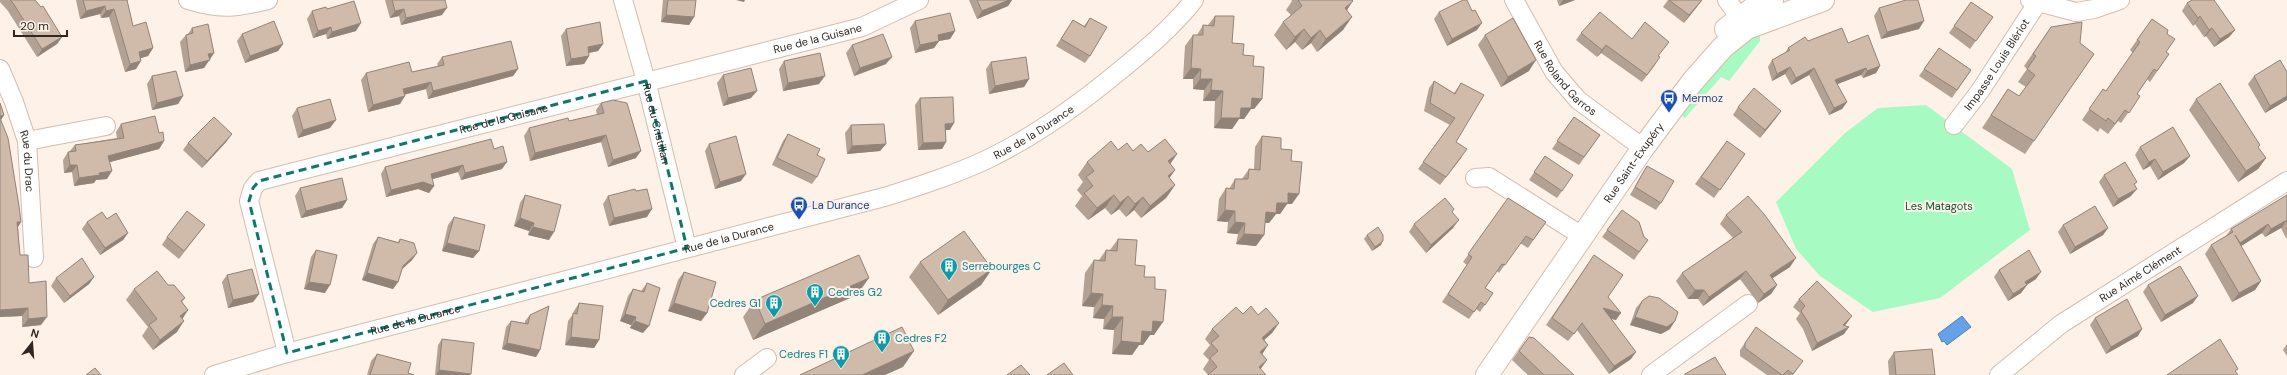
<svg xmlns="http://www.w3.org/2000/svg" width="2287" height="375" font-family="'DM Sans',sans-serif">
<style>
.green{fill:#a8fac3}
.water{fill:#65a2e7;stroke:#557dac}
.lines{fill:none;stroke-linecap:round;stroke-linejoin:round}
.minor-casing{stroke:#d2bdad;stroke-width:20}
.secondary-casing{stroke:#d2bdad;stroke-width:24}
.minor{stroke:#fff;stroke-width:18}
.secondary{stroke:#fff;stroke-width:22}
.wall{fill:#b3a193}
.shaded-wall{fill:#928378}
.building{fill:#d0bbab;stroke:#928378}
.marked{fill:none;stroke:#0f766e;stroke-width:3;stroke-dasharray:8 5;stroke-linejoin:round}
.labels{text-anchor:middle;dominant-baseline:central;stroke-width:4;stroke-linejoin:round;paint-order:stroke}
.street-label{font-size:11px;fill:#2f2721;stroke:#fef1e7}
.transit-label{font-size:11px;fill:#164399;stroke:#fef1e7;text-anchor:start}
.park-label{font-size:11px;fill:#105430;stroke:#fef1e7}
.culture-label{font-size:11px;fill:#0d838f;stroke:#fef1e7;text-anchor:start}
</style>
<rect width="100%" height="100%" fill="#fef1e7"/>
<g class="green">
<path d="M1756,35l4,2v4l-31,40 -8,-4 -36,41 -6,-5c20,-24 47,-67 77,-78z"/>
<polygon points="1926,105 2012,169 2030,230 1940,298 1873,312 1820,276 1796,249 1776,202 1845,133 1878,108"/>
</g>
<polygon class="water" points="1962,316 1971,327 1947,345 1944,341 1942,342 1938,334"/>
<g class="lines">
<g class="minor-casing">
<g id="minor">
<path d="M188,0c32,10 48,8 80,0"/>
<path id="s1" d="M623,0l23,81 41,167"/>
<path id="s2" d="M1514,0l40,72 24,28 65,48"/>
<polyline points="1727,0 1740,18 1753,22"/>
<polyline points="2030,0 2076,12 2094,9 2120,0"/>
<path id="s3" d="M0,69l14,33 13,39 7,117"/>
<path id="s4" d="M1954,125l26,-34 58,-89"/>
<polyline points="27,141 106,126"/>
<polyline points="1475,178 1489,177 1582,236"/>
<path id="s5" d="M287,353l-38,-152 4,-13 6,-7 603,-154 57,-27"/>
<path id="s6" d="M214,375l73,-22 601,-157c34,-11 68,-22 100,-37 47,-23 89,-53 129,-86 27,-22 55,-45 77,-73"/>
<polyline points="744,375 767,358"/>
<polyline points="1651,375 1748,304"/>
<path id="s7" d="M1999,375l62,-51 226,-143"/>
</g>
</g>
<g class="secondary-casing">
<g id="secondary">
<polyline points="1726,29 1751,10 1772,0"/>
<path id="s8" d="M1487,375l156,-227 50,-67 30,-34 24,-19 76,-28"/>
</g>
</g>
<use href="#minor" class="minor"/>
<use href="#secondary" class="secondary"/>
</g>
<g class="wall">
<polygon points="0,0 35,0 62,37 57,44 37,57 8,11 0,2"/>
<polygon points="76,0 127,0 133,26 153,48 148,56 141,58 136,69 125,72 109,17 101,18 100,14 80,19"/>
<polygon points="385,0 445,0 442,15 401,25 399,16 390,18"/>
<polygon points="663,0 696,0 694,17 689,25 661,22"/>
<polygon points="969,0 1012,0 1008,6 977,19"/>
<polygon points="1291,0 1352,0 1347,11 1343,30 1317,52 1311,43 1302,50 1295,42 1286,50 1274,35 1283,22 1291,15 1286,10 1292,1"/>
<polygon points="1557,0 1575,0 1559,6"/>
<polygon points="1668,0 1702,0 1684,23 1663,7"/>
<polygon points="1971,2 1993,17 1970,49 1949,33"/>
<polygon points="2187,3 2235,30 2229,37 2214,47 2206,36 2204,37 2195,24 2193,26 2182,11"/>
<polygon points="1879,8 1919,29 1881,39 1874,16"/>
<polygon points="327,9 356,31 327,39 326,34 313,38 307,19 312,11"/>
<polygon points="1439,12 1477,30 1447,46 1434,19"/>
<polygon points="1215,16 1232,43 1253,66 1262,99 1254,109 1251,109 1244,119 1239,119 1232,129 1214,128 1215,101 1203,101 1204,90 1193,89 1193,79 1183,79 1185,46 1193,35 1197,35 1203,25 1208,25"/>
<polygon points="1090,18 1090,56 1085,63 1056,46 1073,20 1084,26"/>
<polygon points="2152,19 2167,34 2166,52 2169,54 2150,82 2147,79 2137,94 2140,96 2121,123 2118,121 2108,134 2100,128 2098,132 2082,120 2103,89 2106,91 2133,53 2130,50"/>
<polygon points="915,21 955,31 950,39 939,41 934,48 915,53 910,28"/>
<polygon points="2051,27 2080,43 2094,54 2025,154 1982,128 2008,89 2019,96 2026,87 2018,82 2027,69 2024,66"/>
<polygon points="192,28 214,53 204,68 185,72 180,42 186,35 188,34"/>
<polygon points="566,29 603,44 598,51 588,53 589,56 584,64 566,66 561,36"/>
<polygon points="1581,33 1632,39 1658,56 1655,65 1642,82 1601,53 1597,57 1576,40"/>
<polygon points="242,34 283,44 278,51 245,63 237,41"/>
<polygon points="1485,35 1529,71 1501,87 1478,45"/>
<polygon points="1808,41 1848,43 1880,66 1876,73 1863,78 1861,75 1837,84 1847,102 1842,109 1829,115 1809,75 1791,85 1785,74 1772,81 1768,67 1772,60 1785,53 1788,48"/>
<polygon points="852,45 886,64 854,76 846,53"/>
<polygon points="1939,48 1971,70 1952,98 1919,76"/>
<polygon points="442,57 518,69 513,76 428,99 426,89 404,95 400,104 368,112 361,80 366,73 412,72 438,66 437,64"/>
<polygon points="784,61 819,84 783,91 779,69"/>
<polygon points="991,62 1029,79 1024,87 989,94 986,69"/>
<polygon points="723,75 751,98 723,106 717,83"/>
<polygon points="152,76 183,96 178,104 152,110 147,84"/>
<polygon points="2254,76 2287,100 2265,113 2248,84"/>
<polygon points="1434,81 1454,93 1461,83 1456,142 1462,157 1440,185 1418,169 1450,125 1424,111 1429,88"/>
<polygon points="920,98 950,130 946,130 946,142 942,149 918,150 915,105"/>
<polygon points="2196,99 2260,145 2258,148 2266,158 2258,169 2238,182 2189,110"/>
<polygon points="0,103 4,115 1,120 21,222 18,227 20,255 29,283 41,325 22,327 22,316 0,317"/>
<polygon points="601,103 636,158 608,167 601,142 530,161 524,136 529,128 569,121 597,115 596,110"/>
<polygon points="1738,107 1781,111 1776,118 1760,138 1733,115"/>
<polygon points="297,108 330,128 298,138 292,116"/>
<polygon points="1574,117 1600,135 1579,165 1552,149"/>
<polygon points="121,124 159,133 164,141 159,149 109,162 107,179 96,180 94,183 74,186 72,172 64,173 63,160 68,152 69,152 75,145 117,138 116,132"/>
<polygon points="851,125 886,144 880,151 847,154 845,133"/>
<polygon points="788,134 817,155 817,177 812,184 772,165 783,141"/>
<polygon points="1262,136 1281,149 1291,161 1292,204 1287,204 1280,214 1276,214 1269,223 1265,223 1264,235 1256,246 1236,244 1238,234 1227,233 1228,222 1217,221 1219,199 1226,188 1229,189 1235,179 1242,179 1249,169 1254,169 1255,147"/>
<polygon points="227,141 202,168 183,150 188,143"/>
<polygon points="1727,141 1745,154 1714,198 1695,184"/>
<polygon points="709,144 741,181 715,189 705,151"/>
<polygon points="2140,147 2190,156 2184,163 2158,180 2150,166 2143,170 2135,155"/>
<polygon points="494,149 502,169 461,180 458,172 432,179 434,186 429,193 418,189 386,197 381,174 385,167"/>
<polygon points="1118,150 1148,152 1177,154 1170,164 1175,170 1169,178 1175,185 1166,198 1141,218 1134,210 1126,217 1119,209 1111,215 1105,208 1088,220 1075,206 1082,196 1077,190 1083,182 1078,175 1087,162"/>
<polygon points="1545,156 1562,191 1557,198 1529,180"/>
<polygon points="1647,166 1661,203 1656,210 1630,195 1642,174"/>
<polygon points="2104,175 2135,186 2131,196 2113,207 2099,182"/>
<polygon points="300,188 347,200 342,208 301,218 295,196"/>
<polygon points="525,195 549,240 528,235 529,231 514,226 520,203"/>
<polygon points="2287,195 2287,237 2286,238 2281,228 2265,237 2262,233 2241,246 2261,281 2255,290 2232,302 2205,254 2211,245 2226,236 2231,229"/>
<polygon points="608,196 647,217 609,226 603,204"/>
<polygon points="1508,198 1546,222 1528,248 1520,243 1499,273 1497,271 1485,288 1493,293 1480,312 1476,309 1469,319 1442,302 1467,265 1463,262"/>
<polygon points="1622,210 1644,237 1648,240 1634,260 1602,237"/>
<polygon points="1452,212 1453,228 1426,253 1409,232 1414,224"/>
<polygon points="1726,215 1790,267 1772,278 1777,285 1771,294 1758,303 1740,279 1703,306 1698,299 1688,299 1676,281 1682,273 1733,238 1720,224"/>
<polygon points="454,217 479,251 473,258 442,251 448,225"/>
<polygon points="107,219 128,233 123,240 100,255 82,229 87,222"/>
<polygon points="205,225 179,259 162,245 167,237"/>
<polygon points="2063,225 2108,228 2103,235 2070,254 2058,232"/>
<polygon points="1367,235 1381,245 1372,251 1364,239"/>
<polygon points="378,237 398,242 400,239 417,253 412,260 402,269 398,282 393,289 362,280 373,244"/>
<polygon points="1118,239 1144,277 1155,289 1154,335 1150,335 1143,345 1139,345 1132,355 1112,354 1114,330 1103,329 1104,319 1093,318 1094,307 1082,306 1085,273 1094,260 1099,260 1106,250 1110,250"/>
<polygon points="316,250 325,293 304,289 311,257"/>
<polygon points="1594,255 1616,320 1611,319 1631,359 1609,374 1577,330 1568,341 1546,325"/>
<polygon points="920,262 992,269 981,285 938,315 909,277"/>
<polygon points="1999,270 2036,279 2027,285 2021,293 2008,301 1994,277"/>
<polygon points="684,272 707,313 701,321 668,311 678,280"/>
<polygon points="227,275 259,294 253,302 228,308 222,282"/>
<polygon points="94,277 89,284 64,303 51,286 56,278"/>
<polygon points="647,283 643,333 630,328 631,325 620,321 628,296 633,289 641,291"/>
<polygon points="168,285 185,298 182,302 188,310 182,319 177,332 153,350 142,336 148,327 126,300 134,289"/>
<polygon points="2148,285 2193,303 2161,322 2143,292"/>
<polygon points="857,295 753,340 743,317 755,300"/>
<polygon points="1799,299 1847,323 1845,325 1844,334 1812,351 1803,329 1796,319 1800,313 1793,307"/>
<polygon points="1642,301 1670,329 1661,334 1630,325 1636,308"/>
<polygon points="579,303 599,340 594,348 565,345 568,321 573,314 574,311"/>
<polygon points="1243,314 1258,315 1279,323 1272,333 1264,340 1268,345 1262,354 1267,360 1260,369 1208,375 1203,369 1209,360 1203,354 1210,345 1205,339 1212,329"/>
<polygon points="530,315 540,350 536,357 502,349 506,327 511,321 525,323 525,321"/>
<polygon points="2095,318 2138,336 2106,354 2090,325"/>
<polygon points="1756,327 1798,368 1793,375 1767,375 1740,356 1740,350"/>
<polygon points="1529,337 1574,375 1528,375 1512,360"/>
<polygon points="442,339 470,375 435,375 438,345"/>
<polygon points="2287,344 2287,356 2283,350"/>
<polygon points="1894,352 1935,375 1889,375 1888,361"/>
<polygon points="377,354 408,373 414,375 367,375 371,361"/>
</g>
<g class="shaded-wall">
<polygon points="736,0 745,0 744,2"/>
<polygon points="1009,0 1012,0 1008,6 977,19 982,11"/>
<polygon points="1563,0 1575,0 1559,6"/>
<polygon points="1702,0 1700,3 1684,23 1689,15"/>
<polygon points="1353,1 1344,14 1345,8"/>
<polygon points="105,6 100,14 80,19 86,11"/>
<polygon points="447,8 442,15 401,25 406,18"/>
<polygon points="114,9 109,17 101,18 106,11"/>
<polygon points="404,9 399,16 390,18 395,11"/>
<polygon points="666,15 694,17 689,25 661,22"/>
<polygon points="2200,16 2195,24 2193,26 2198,18"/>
<polygon points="1352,17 1343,30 1317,52 1326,39"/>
<polygon points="1924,21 1919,29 1881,39 1887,32"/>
<polygon points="361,23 356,31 327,39 332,32"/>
<polygon points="1482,23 1477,30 1447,46 1452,39"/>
<polygon points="331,27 326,34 313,38 318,31"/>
<polygon points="2212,28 2206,36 2204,37 2209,30"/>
<polygon points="1304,29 1295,42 1286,50 1295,37"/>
<polygon points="1320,30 1311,43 1302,50 1311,38"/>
<polygon points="2235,30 2229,37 2214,47 2220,39"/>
<polygon points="955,31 950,39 939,41 934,48 915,53 920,45 938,35"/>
<polygon points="62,37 57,44 37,57 42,49"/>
<polygon points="283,44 278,51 245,63 250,56"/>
<polygon points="603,44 598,51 583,54 588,47"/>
<polygon points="1606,45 1601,53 1597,57 1602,50"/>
<polygon points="153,48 148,56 134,60 139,52"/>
<polygon points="214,53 204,68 185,72 190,65 208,54"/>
<polygon points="589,56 584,64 566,66 571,59"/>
<polygon points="892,57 886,64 854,76 860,68"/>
<polygon points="1536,60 1529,71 1501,87 1508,77"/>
<polygon points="141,61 136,69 125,72 130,64"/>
<polygon points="1880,66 1876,73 1863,78 1867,71"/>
<polygon points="1790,67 1785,74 1772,81 1777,74"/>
<polygon points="1191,68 1201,69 1193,79 1183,79"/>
<polygon points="1814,68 1809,75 1791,85 1796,78"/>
<polygon points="1866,68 1861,75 1830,87 1835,80"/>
<polygon points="518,69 513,76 428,99 433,91"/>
<polygon points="825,76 819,84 783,91 788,83"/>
<polygon points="1029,79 1024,87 989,94 995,86"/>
<polygon points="1200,79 1212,79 1204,90 1193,89"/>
<polygon points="431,82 426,89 398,96 403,89"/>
<polygon points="1211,90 1223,91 1215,101 1203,101"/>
<polygon points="757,91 751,98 723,106 728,98"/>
<polygon points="183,96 178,104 152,110 157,103"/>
<polygon points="405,96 400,104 368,112 373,105"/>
<polygon points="2287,96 2287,100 2265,113 2270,106"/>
<polygon points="1252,98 1262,99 1254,109 1251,109 1244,119 1239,119 1232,129 1214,128 1221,118 1241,108"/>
<polygon points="1847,102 1842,109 1829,115 1834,108"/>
<polygon points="1781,111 1776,118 1760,138 1765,130"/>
<polygon points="4,115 0,121 0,116"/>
<polygon points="336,120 330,128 298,138 303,130"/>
<polygon points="954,123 950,130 941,130 945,124"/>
<polygon points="232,134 227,141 202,168 207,161"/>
<polygon points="606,135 601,142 530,161 535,153"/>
<polygon points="164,141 159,149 103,164 108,156"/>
<polygon points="946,142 942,149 918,150 923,143"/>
<polygon points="886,144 880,151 847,154 852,146"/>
<polygon points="641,151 636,158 608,167 613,160"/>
<polygon points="1177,154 1168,167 1168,161"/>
<polygon points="2190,156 2184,163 2158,180 2163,172"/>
<polygon points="2266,158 2258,169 2238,182 2246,171"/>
<polygon points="2155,159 2150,166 2143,170 2149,162"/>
<polygon points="507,162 502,169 461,180 465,173"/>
<polygon points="70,165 77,165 72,172 64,173"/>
<polygon points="463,165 458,172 426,181 431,174"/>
<polygon points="1175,170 1166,183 1168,176"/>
<polygon points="112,171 107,179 96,180 94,183 74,186 79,178 99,173"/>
<polygon points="746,174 741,181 715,189 720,182"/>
<polygon points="423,182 434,186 429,193 418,189 386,197 391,190"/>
<polygon points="1175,185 1166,198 1141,218 1150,206"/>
<polygon points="2137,189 2131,196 2113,207 2118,199"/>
<polygon points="1288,193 1299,194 1292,204 1287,204 1280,214 1276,214 1269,223 1259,222 1266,212"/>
<polygon points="1114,195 1105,208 1088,220 1097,208"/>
<polygon points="1128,196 1119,209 1111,215 1120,203"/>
<polygon points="1143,197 1134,210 1126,217 1135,204"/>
<polygon points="347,200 342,208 301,218 306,211"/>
<polygon points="652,209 647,217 609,226 614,218"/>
<polygon points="1225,210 1235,211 1228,222 1217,221"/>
<polygon points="520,218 534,223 529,231 514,226"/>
<polygon points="1459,220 1453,228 1426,253 1431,245"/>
<polygon points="2287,220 2281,228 2265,237 2271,229"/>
<polygon points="17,222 21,222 16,230"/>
<polygon points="1235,222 1245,223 1238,234 1227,233"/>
<polygon points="2268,224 2262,233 2233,251 2240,243"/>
<polygon points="533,227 554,232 549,240 528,235"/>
<polygon points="2108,228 2103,235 2070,254 2075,247"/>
<polygon points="128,233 123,240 100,255 105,248"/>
<polygon points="1244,234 1264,235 1256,246 1236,244"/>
<polygon points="1383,241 1381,245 1372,251 1375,247"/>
<polygon points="447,243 479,251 473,258 442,251"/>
<polygon points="417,253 412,260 398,273 403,266"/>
<polygon points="1796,258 1790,267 1764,284 1770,275"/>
<polygon points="992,269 981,285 938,315 948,300"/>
<polygon points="1746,271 1740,279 1703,306 1709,297"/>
<polygon points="2041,272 2036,279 2020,289 2025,282"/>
<polygon points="367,273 398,282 393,289 362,280"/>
<polygon points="94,277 89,284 64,303 70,296"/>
<polygon points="869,278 857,295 753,340 765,324"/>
<polygon points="2261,281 2255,290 2232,302 2239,293"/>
<polygon points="309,282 330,285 325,293 304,289"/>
<polygon points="1777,285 1771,294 1758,303 1764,294"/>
<polygon points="2027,285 2021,293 2008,301 2013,294"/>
<polygon points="1695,290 1704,290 1698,299 1688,299"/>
<polygon points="1091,293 1103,294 1094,307 1082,306"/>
<polygon points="259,294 253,302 228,308 233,300"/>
<polygon points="2198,296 2193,303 2161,322 2165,315"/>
<polygon points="674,303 707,313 701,321 668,311"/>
<polygon points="1102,305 1113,306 1104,319 1093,318"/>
<polygon points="28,308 22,316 0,317 0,310"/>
<polygon points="1603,308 1621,313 1616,320 1598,315"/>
<polygon points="188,310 181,321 180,316"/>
<polygon points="625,314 636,317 631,325 620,321"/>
<polygon points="1852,316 1847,323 1838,332 1843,325"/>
<polygon points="47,317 41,325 22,327 28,319"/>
<polygon points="1112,317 1123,317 1114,330 1103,329"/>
<polygon points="1635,317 1675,321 1670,329 1661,334 1630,325"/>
<polygon points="184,321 177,332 153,350 160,340"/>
<polygon points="635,321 649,326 643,333 630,328"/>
<polygon points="1153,321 1163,322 1154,335 1150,335 1143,345 1139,345 1132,355 1112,354 1121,341 1142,331"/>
<polygon points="1279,323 1272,333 1255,348 1262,338"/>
<polygon points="1849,327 1844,334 1812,351 1817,343"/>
<polygon points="2142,329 2138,336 2106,354 2111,347"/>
<polygon points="571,337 599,340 594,348 565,345"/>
<polygon points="507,343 540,350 536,357 502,349"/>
<polygon points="1268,345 1261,356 1260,352"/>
<polygon points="914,351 903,367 885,375 862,375"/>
<polygon points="1636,352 1631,359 1609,374 1614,366"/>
<polygon points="1267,360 1260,370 1259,367"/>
<polygon points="439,370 471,374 470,375 436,375"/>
</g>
<g class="building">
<polygon points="10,0 35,0 41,7 43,6 62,37 42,49 13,3"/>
<polygon points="83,0 127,0 133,26 146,22 153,48 139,52 141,61 130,64 114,9 106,11 105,6 86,11"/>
<polygon points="392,0 445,0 447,8 406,18 404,9 395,11"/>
<polygon points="668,0 696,0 694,17 666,15"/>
<polygon points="977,0 1009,0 982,11"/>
<polygon points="1298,0 1352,0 1353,1 1345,8 1352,17 1326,39 1320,30 1311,38 1304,29 1295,37 1283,22 1302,6"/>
<polygon points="1463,0 1467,0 1472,11 1475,10 1482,23 1452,39 1439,12"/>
<polygon points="1669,0 1702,0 1689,15"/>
<polygon points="1906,0 1918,0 1924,21 1887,32 1879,8"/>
<polygon points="2192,0 2214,0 2235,30 2220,39 2212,28 2209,30 2200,16 2198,18 2187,3"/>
<polygon points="354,1 361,23 332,32 331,27 318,31 312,11 326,7 327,9"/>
<polygon points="1971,2 1993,17 1976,41 1954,26"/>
<polygon points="1600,12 1632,39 1645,22 1669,42 1658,56 1660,57 1647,75 1606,45 1602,50 1581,33"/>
<polygon points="950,13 955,31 938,35 939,41 920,45 915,21"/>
<polygon points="1215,16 1234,16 1232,43 1244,44 1243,55 1254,56 1253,66 1264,67 1262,99 1252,98 1251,108 1241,108 1240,118 1221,118 1223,91 1211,90 1212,79 1200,79 1201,69 1191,68 1193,35 1203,35 1203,25 1214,26"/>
<polygon points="1090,18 1107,27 1090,56 1061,39 1073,20 1085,27"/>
<polygon points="1513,18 1536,60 1508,77 1485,35"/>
<polygon points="2152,19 2168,30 2167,34 2175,39 2166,52 2169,54 2157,71 2154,69 2137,94 2140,96 2129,113 2125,110 2115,124 2108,118 2106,121 2089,109 2103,89 2106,91 2140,42 2137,40"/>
<polygon points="274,21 283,44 250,56 242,34"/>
<polygon points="600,22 603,44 588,47 589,56 571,59 566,29"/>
<polygon points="2082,22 2080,43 2094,54 2034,141 1991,115 2008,89 2019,96 2035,75 2027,69 2036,56 2033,54 2051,27"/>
<polygon points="208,24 214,53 208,54 210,60 190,65 186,35 193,33 192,28"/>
<polygon points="1842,28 1848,43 1868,35 1880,66 1867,71 1866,68 1835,80 1847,102 1834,108 1814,68 1796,78 1790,67 1777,74 1772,60 1790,50 1788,48 1805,37 1808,41"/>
<polygon points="883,34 892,57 860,68 852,45"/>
<polygon points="511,41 518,69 433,91 431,82 403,89 405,96 373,105 366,73 409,62 412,72 444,65 442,57"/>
<polygon points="1939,48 1971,70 1957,90 1924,69"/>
<polygon points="820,53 825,76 788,83 784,61"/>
<polygon points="1026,57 1029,79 995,86 991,62"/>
<polygon points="2280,60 2287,72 2287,96 2270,106 2254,76"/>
<polygon points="751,68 757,91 728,98 723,75"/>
<polygon points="176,71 183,96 157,103 152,76"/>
<polygon points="1434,81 1455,94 1461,83 1484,95 1456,142 1467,149 1446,177 1423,162 1455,118 1430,103"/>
<polygon points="2220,83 2260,145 2258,147 2266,158 2246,171 2196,99"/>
<polygon points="1754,88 1781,111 1765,130 1738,107"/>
<polygon points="953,97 954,123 945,124 946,142 923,143 920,98"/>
<polygon points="330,99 336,120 303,130 297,108"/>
<polygon points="613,100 627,103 641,151 613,160 606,135 535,153 529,128 568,118 569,121 604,113 601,103"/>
<polygon points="0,103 4,115 0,116"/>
<polygon points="155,116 159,133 163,132 164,141 108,156 112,171 99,173 100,175 79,178 77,165 70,165 68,152 76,151 75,145 124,138 121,124"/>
<polygon points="214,117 232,134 207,161 188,143"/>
<polygon points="1574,117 1600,135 1584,157 1557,141"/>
<polygon points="0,118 8,138 19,206 21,222 17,222 20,255 28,255 29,283 46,281 47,317 28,319 28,308 0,310"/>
<polygon points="884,124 886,144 852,146 851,125"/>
<polygon points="2173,127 2190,156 2163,172 2155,159 2149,162 2140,147"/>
<polygon points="788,134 820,149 817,155 825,159 817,177 777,158"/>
<polygon points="736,136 746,174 720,182 709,144"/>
<polygon points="1262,136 1281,138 1281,149 1292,150 1291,161 1302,162 1299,194 1288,193 1288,203 1277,203 1276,213 1266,212 1264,235 1244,234 1245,223 1235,222 1235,211 1225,210 1226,188 1234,189 1235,179 1248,179 1249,169 1260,170"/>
<polygon points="491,139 494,149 503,146 507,162 465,173 463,165 431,174 434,186 423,182 391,190 385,167"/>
<polygon points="1165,139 1177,154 1168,161 1175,170 1168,176 1175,185 1150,206 1143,197 1135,204 1128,196 1120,203 1114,195 1097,208 1084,193 1093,186 1086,177 1094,171 1087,162 1111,141 1118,150 1127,143 1133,151 1141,144 1148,152"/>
<polygon points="1727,141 1745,154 1720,190 1701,177"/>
<polygon points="1545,156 1573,175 1562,191 1534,172"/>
<polygon points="2125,162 2137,182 2134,184 2137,189 2118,199 2104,175"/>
<polygon points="1647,166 1674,181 1661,203 1635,187"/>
<polygon points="342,178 347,200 306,211 300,188"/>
<polygon points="635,189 636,191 647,189 652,209 614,218 608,196"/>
<polygon points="525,195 561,205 554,232 533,227 534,223 520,218"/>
<polygon points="2287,195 2287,220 2271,229 2268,224 2240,243 2235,235 2261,281 2239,293 2211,245 2233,232 2231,229"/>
<polygon points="1748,196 1764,214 1796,258 1770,275 1777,285 1764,294 1746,271 1709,297 1704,290 1695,290 1682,273 1742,232 1726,215"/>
<polygon points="1445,198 1454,209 1452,212 1459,220 1431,245 1414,224"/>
<polygon points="1508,198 1546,222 1533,240 1526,236 1505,265 1502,264 1485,288 1493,293 1485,305 1481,302 1474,312 1448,294 1472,257 1468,254"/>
<polygon points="2095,206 2108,228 2075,247 2063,225"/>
<polygon points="1622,210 1639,222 1644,237 1648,240 1639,252 1607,230"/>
<polygon points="187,211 205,225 184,251 167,237"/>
<polygon points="102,212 107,219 116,213 128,233 105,248 87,222"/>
<polygon points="454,217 485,225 479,251 447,243"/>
<polygon points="1378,227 1383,235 1383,241 1375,247 1367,235"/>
<polygon points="964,231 992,269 948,300 920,262"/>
<polygon points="378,237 399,243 400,239 414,243 417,253 403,266 398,282 367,273"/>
<polygon points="1118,239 1137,240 1135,265 1145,266 1144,277 1155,277 1155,289 1166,290 1163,322 1153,321 1152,332 1142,331 1141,343 1121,341 1123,317 1112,317 1113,306 1102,305 1103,294 1091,293 1094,260 1105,261 1106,250 1117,251"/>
<polygon points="316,250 337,255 330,285 309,282"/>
<polygon points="2029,250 2041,272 2025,282 2027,285 2013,294 1999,270"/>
<polygon points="859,255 869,278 765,324 755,300"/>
<polygon points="1594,255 1623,275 1608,297 1621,313 1603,308 1636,352 1614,366 1582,323 1574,334 1552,318"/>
<polygon points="82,258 94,277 70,296 56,278"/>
<polygon points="2180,266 2198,296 2165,315 2148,285"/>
<polygon points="252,269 259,294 233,300 227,275"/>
<polygon points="157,271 168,285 174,285 185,298 181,301 188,310 180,316 184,321 160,340 149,325 157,319 134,289"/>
<polygon points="684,272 716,282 707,313 674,303"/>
<polygon points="1817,281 1852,316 1843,325 1849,327 1817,343 1808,322 1801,311 1805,306 1799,299"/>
<polygon points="647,283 660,288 649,326 635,321 636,317 625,314 633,289 644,292"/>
<polygon points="1649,296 1659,298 1678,312 1675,321 1667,327 1635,317 1642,301"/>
<polygon points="2127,299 2142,329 2111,347 2095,318"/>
<polygon points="579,303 603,306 599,340 571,337 573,313 577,314"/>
<polygon points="549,306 540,350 507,343 511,321 528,324 530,315"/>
<polygon points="1251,306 1258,315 1266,308 1279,323 1262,338 1268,345 1260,352 1267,360 1259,367 1266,375 1208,375 1217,367 1210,358 1218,351 1211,343 1219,336 1212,329 1236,307 1243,314"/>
<polygon points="902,327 914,351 862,375 800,375"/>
<polygon points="1756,327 1803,361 1793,374 1788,370 1783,375 1782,375 1745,348 1745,343"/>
<polygon points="1529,337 1534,338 1574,375 1544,375 1519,351"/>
<polygon points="442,339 474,343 471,374 439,370"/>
<polygon points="2220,339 2238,369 2235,371 2238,375 2167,375"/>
<polygon points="1932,349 1935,375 1896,375 1894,352"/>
<polygon points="377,354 411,363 408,373 414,375 370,375"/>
<polygon points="1715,357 1726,375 1685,375 1685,374"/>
<polygon points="1064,363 1073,375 1047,375"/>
<polygon points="1021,365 1030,375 1007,375"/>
<polygon points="95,368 101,375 86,375"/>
</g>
<path class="marked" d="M646,81l41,167 -400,105 -38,-152 4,-13 6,-7z"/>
<defs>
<g id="bus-pin" transform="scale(0.9)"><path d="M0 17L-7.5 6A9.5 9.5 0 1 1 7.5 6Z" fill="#1a4fb4" stroke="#fef1e7"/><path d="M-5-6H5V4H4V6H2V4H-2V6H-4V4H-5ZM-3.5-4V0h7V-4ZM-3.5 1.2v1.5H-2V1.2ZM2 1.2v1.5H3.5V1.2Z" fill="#fff"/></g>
<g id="building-pin" transform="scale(0.9)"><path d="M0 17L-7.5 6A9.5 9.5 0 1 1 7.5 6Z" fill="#0f9aa8" stroke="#fef1e7"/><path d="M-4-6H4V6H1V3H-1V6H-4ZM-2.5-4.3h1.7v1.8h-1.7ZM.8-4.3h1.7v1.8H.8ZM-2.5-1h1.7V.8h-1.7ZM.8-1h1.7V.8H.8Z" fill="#fff"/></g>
</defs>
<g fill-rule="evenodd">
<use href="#bus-pin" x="1669" y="98"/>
<use href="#bus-pin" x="799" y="205"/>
<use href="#building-pin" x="949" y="266"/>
<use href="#building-pin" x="815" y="292"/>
<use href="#building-pin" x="774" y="303"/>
<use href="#building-pin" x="882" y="338"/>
<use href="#building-pin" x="841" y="354"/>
</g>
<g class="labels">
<g class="street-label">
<text stroke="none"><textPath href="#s5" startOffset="756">Rue de la Guisane</textPath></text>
<text stroke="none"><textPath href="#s4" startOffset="74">Impasse Louis Blériot</textPath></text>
<text stroke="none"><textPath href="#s2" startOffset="94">Rue Roland Garros</textPath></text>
<text stroke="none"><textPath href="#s5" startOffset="432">Rue de la Guisane</textPath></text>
<text stroke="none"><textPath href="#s1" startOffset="128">Rue du Cristillan</textPath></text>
<text stroke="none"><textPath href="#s6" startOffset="857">Rue de la Durance</textPath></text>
<text stroke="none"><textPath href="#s3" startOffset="97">Rue du Drac</textPath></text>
<text stroke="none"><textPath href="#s8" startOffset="258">Rue Saint-Exupéry</textPath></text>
<text stroke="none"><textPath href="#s6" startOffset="533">Rue de la Durance</textPath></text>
<text stroke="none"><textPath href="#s7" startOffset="174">Rue Aimé Clément</textPath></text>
<text stroke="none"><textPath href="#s6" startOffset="209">Rue de la Durance</textPath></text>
</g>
<g class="transit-label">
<text x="1682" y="98">Mermoz</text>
<text x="812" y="205">La Durance</text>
</g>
<g class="park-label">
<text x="1939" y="206">Les Matagots</text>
</g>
<g class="culture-label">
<text x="962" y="266">Serrebourges C</text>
<text x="828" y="292">Cedres G2</text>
<text x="761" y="303" text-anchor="end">Cedres G1</text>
<text x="895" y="338">Cedres F2</text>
<text x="828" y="354" text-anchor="end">Cedres F1</text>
</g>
</g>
<g transform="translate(32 343) rotate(17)" stroke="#fef1e7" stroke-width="3" paint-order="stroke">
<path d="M0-3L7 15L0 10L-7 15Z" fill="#2f2721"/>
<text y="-6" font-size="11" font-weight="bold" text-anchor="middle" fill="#2f2721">N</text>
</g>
<path d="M14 30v6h53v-6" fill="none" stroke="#2f2721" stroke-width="2"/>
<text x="20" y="30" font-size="12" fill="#2f2721" stroke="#fef1e7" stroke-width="3" paint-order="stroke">20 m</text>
</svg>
